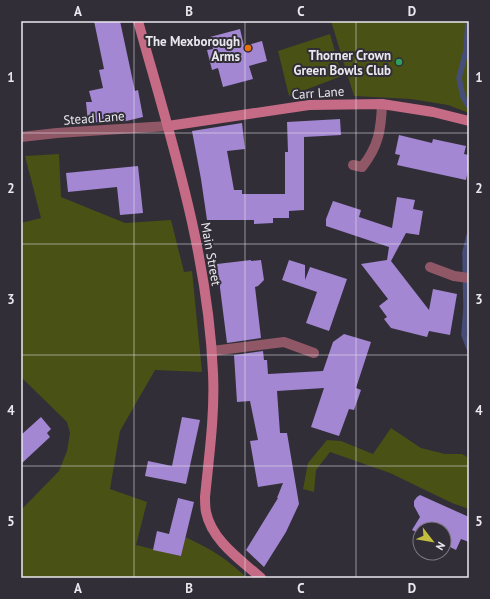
<svg xmlns="http://www.w3.org/2000/svg" width="490" height="599" font-family="'PT Sans',sans-serif">
<style>
.green{fill:#495114}
.lines{fill:none;stroke-linecap:round;stroke-linejoin:round}
.stream{stroke:#464d79;stroke-width:5.5}
.building{fill:#a387d2}
.street{stroke:#905766;stroke-width:10}
.secondary{stroke:#c56b85;stroke-width:10}
.grid{fill:none;stroke:#eae8ee;stroke-width:1;stroke-opacity:0.55}
.food-dot{fill:#e8710a;stroke:#312e37;stroke-width:1.5}
.leisure-dot{fill:#2e9e5b;stroke:#312e37;stroke-width:1.5}
.labels{text-anchor:middle;dominant-baseline:central;stroke-width:4;stroke-linejoin:round;paint-order:stroke}
.poi-label{font-size:13px;font-weight:bold;fill:#eae8ee;stroke:#312e37;text-anchor:end}
.street-label{font-size:13px;fill:#eae8ee;stroke:#312e37}
.neatline{fill:none;stroke:#eae8ee;stroke-width:1.5}
.grid-label{font-size:13px;text-anchor:middle;font-weight:bold;fill:#eae8ee}
</style>
<rect width="100%" height="100%" fill="#312e37"/>
<g class="green">
<polygon points="331,21 469,21 469,113 448,105 411,99 354,96"/>
<polygon points="330,34 342,76 289,96 278,51"/>
<path d="M59,154l2,43 64,26 46,-3 13,52 8,-1 10,101 -47,-2 -35,61 -10,58 37,13 -11,43 45,11 4,-19c25,11 42,22 62,41h-226v-68l38,-39 8,-20 3,-18 -3,-11 -46,-45v-154l20,-5 -16,-62z"/>
<polygon points="391,428 421,448 445,454 462,454 469,458 469,509 452,503 390,473 330,452 316,470 314,492 303,489 308,463 327,440 341,441 373,454"/>
</g>
<g class="lines">
<g class="stream">
<polyline points="468,21 466,51 459,78 463,97 469,107"/>
<polyline points="469,236 465,252 466,308 464,335 469,348"/>
</g>
</g>
<g class="building">
<polygon points="94,21 120,21 135,91 138,90 143,117 122,122 121,120 88,123 86,102 92,102 89,91 103,88 99,70 104,69"/>
<polygon points="240,29 244,46 262,41 267,61 249,66 253,79 223,87 218,68 212,70 207,50 213,49 210,37"/>
<polygon points="340,119 341,135 304,137 304,210 289,211 289,218 273,218 273,223 254,224 254,220 207,220 201,179 192,131 242,123 245,149 227,151 234,190 242,190 242,194 285,194 285,152 288,152 287,122"/>
<polygon points="399,135 432,143 433,139 466,146 464,154 469,155 469,165 466,180 397,165 400,155 395,154"/>
<polygon points="138,166 143,213 120,215 117,187 68,192 66,173"/>
<polygon points="397,197 415,200 413,209 423,211 419,235 406,233 391,261 429,310 433,289 457,294 450,335 429,331 427,337 391,328 384,319 387,317 379,306 388,299 361,264 387,260 389,247 326,226 326,219 333,201 361,210 359,217 392,228"/>
<polygon points="251,260 251,261 261,260 264,280 258,286 255,287 261,338 227,343 217,264"/>
<polygon points="289,260 305,265 305,280 310,267 347,279 329,331 306,323 317,292 282,280"/>
<polygon points="344,334 371,342 356,388 361,390 354,410 349,409 339,436 311,427 324,388 277,391 280,433 287,433 299,504 286,532 264,567 246,550 278,498 277,498 283,483 258,487 250,441 258,440 250,401 237,402 234,355 263,351 264,360 267,360 268,374 323,371 333,342"/>
<polygon points="41,417 51,429 47,433 50,437 21,464 21,435"/>
<polygon points="182,417 200,420 186,484 145,476 148,461 172,466"/>
<polygon points="420,495 469,517 469,542 461,539 456,550 444,544 444,529 420,529 420,534 412,530 420,517 414,506 414,501 417,497"/>
<polygon points="178,498 194,502 181,556 153,550 157,531 169,534"/>
</g>
<g class="lines">
<g class="street">
<polyline points="21,137 57,133 168,126"/>
<path d="M353,165l9,2c17,-21 19,-38 20,-63"/>
<polyline points="430,267 454,276 469,278"/>
<polyline points="212,351 284,342 314,353"/>
</g>
<g class="secondary">
<path d="M138,21c32,115 70,231 75,352 2,41 -4,83 -8,124 0,5 0,10 1,15 6,29 35,48 55,66"/>
<polyline points="168,126 309,105 382,104 433,112 469,121"/>
</g>
</g>
<path class="grid" d="M134,21v557M245,21v557M356,21v557M21,133h448M21,244h448M21,355h448M21,466h448"/>
<circle class="food-dot" cx="248" cy="48" r="4"/>
<circle class="leisure-dot" cx="399" cy="62" r="4"/>
<g class="labels">
<g class="poi-label">
<text x="240" y="41">The Mexborough<tspan x="240" dy="15">Arms</tspan></text>
<text x="391" y="55">Thorner Crown<tspan x="391" dy="15">Green Bowls Club</tspan></text>
</g>
<g class="street-label">
<text transform="translate(318 93) rotate(-4)">Carr Lane</text>
<text transform="translate(94 118) rotate(-4)">Stead Lane</text>
<text transform="translate(211 254) rotate(80)">Main Street</text>
</g>
</g>
<rect width="490" height="599" fill="none" stroke="#312e37" stroke-width="44"/>
<g transform="translate(432 541) rotate(121)"><circle r="19" fill="#312e37" stroke="#7b7880"/>
<path d="M0-3L7 15L0 10L-7 15Z" fill="#c2bd3f"/>
<text y="-6" font-size="11" font-weight="bold" text-anchor="middle" fill="#eae8ee">N</text>
</g>
<rect x="22" y="22" width="446" height="555" class="neatline"/>
<g class="grid-label">
<text x="78" y="16">A</text>
<text x="189" y="16">B</text>
<text x="301" y="16">C</text>
<text x="412" y="16">D</text>
<text x="11" y="82">1</text>
<text x="479" y="82">1</text>
<text x="11" y="193">2</text>
<text x="479" y="193">2</text>
<text x="11" y="304">3</text>
<text x="479" y="304">3</text>
<text x="11" y="415">4</text>
<text x="479" y="415">4</text>
<text x="11" y="526">5</text>
<text x="479" y="526">5</text>
<text x="78" y="593">A</text>
<text x="189" y="593">B</text>
<text x="301" y="593">C</text>
<text x="412" y="593">D</text>
</g>
</svg>
